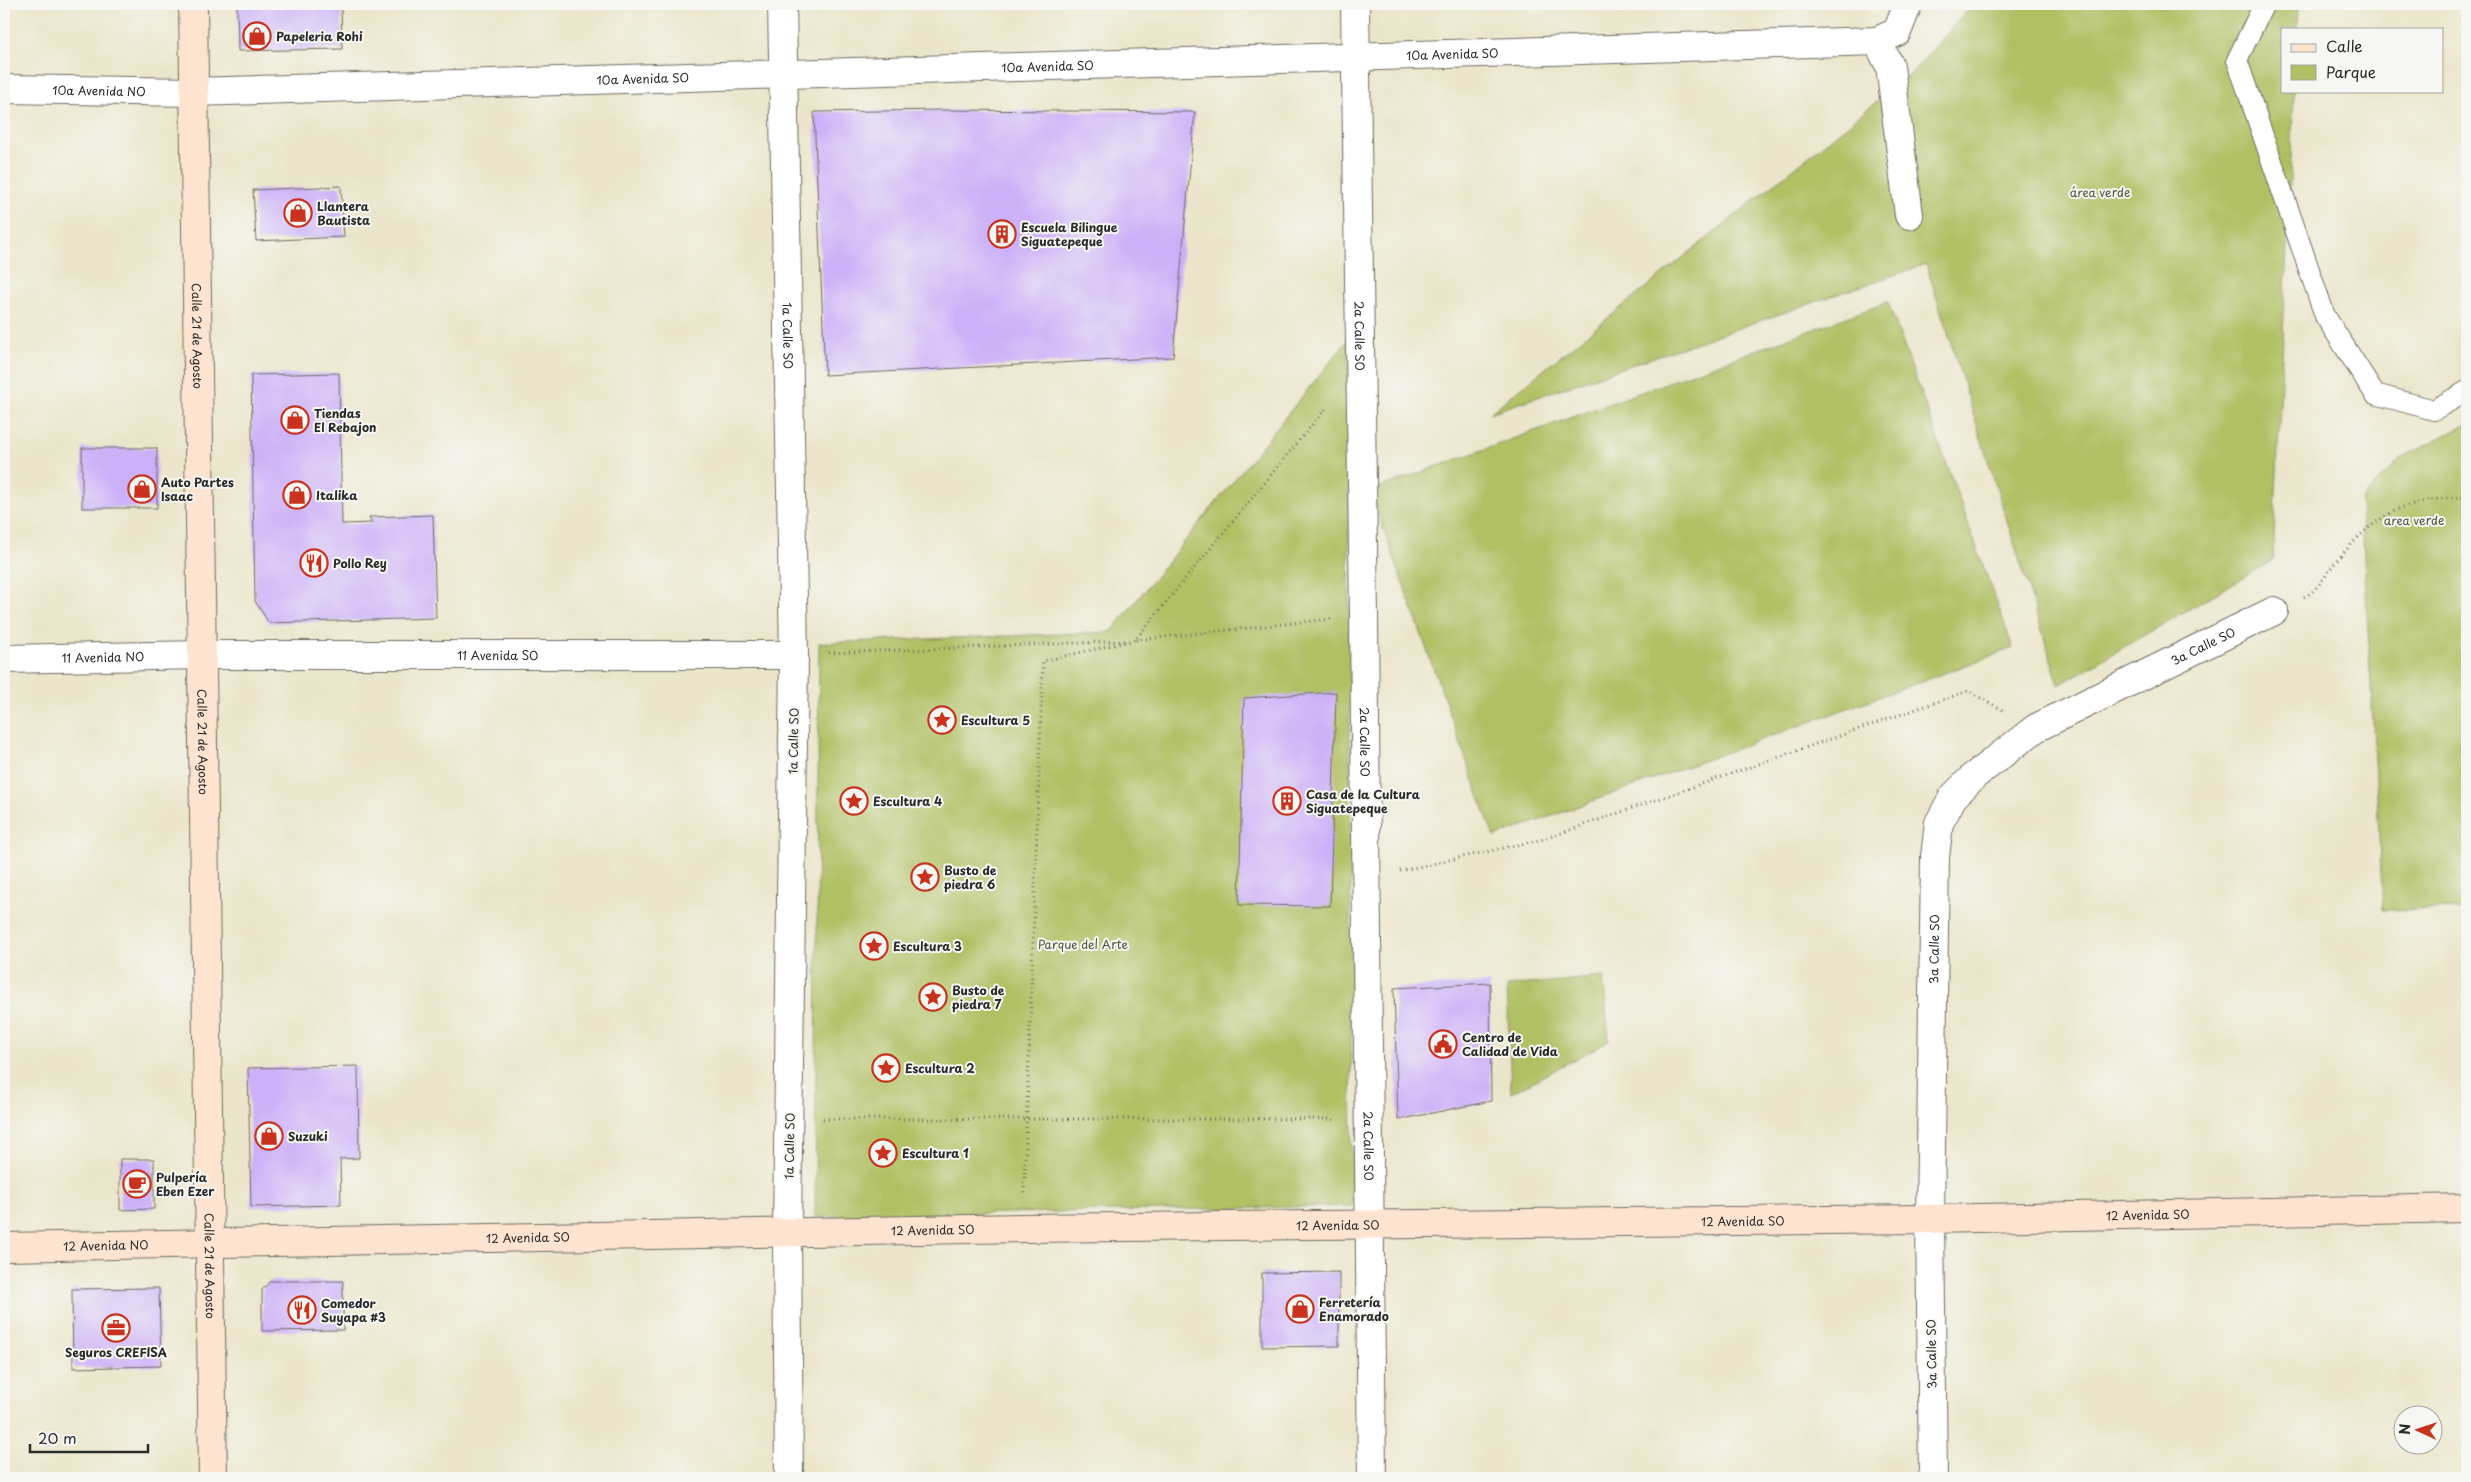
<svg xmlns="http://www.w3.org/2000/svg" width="2471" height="1482" font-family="'Playpen Sans',sans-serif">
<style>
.green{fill:#b0c063;stroke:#6e7647}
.building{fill:#ccb1f8}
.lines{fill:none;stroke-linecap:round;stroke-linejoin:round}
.lane-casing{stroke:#6e6c63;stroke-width:22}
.street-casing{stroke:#6e6c63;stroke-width:30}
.secondary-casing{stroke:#6e6c63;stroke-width:30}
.path{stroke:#6e6c63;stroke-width:3;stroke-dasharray:1 4;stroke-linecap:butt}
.lane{stroke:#fff;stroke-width:20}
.street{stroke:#fff;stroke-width:28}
.secondary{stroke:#fde4d1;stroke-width:28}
.labels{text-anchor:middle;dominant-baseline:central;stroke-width:4;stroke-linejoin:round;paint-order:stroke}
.poi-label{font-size:12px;font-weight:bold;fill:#2b2b2b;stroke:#f6f6f2;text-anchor:start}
.street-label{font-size:12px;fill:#2b2b2b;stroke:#f6f6f2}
.park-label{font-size:12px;fill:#53583c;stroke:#f6f6f2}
</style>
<rect width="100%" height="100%" fill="#f6f6f2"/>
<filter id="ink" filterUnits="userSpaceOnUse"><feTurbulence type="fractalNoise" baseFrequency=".02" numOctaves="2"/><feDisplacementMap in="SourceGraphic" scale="10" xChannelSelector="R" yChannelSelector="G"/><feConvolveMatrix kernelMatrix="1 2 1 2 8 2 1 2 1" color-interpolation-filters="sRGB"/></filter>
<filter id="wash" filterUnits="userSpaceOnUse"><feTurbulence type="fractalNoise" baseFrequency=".0096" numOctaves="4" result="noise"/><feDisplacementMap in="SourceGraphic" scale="20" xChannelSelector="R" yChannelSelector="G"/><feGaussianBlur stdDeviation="1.12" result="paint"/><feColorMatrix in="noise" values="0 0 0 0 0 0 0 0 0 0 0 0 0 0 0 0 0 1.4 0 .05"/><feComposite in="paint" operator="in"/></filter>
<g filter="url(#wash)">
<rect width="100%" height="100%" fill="#ebe6cb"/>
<g class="green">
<polygon points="1973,4 2298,4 2297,29 2282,29 2282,91 2294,91 2273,560 2059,685 1926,264 1490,413 1911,74"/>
<polygon points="1888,302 2013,648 1494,837 1370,491"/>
<polygon points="1348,340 1352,1206 815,1217 819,643 1111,632"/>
<polygon points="2467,424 2467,909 2383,910 2361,500 2401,458"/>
<polygon points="1603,977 1609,1041 1511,1093 1507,986"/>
</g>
<g id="blocks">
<g class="building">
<polygon points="237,4 341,4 342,49 238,51"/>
<polygon points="942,110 1195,112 1173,357 825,375 814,112"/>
<polygon points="341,186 344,237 256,241 253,190"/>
<polygon points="339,373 342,524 372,523 369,517 433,515 436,618 269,623 255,601 251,375"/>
<rect x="82" y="448" width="75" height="60"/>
<polygon points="1336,692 1330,906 1239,905 1244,698"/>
<polygon points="1490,983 1491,1101 1398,1120 1394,988"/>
<polygon points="358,1066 359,1158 340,1159 341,1205 251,1207 248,1068"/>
<polygon points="120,1159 154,1159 154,1209 120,1210"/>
<polygon points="1339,1272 1339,1346 1262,1347 1262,1273"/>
<polygon points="270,1281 343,1281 343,1330 262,1331 262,1290"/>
<polygon points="159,1288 161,1366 73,1368 72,1289"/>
</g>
</g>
</g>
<g filter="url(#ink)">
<use href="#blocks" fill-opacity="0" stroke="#6e6c63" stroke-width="1"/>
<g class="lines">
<g class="lane-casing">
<polyline id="lane" points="2264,4 2237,60 2325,316 2375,394 2434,410 2467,391"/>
</g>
<g class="street-casing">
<g id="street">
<path id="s1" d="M782,4l12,651 -7,577 2,246"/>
<path id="s2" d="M1355,4l9,611 8,863"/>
<polyline points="1877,41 1890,66 1909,215"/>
<path id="s3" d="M4,89l190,3 1683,-51 20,-9 11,-28"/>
<path id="s4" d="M4,659l197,-4h593"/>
<path id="s5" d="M1933,1478l-3,-259 5,-362 4,-34 14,-26 21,-21 62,-48 238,-117"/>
</g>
</g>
<g class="secondary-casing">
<g id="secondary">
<path id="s6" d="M193,4l20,1474"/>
<path id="s7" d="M4,1247l1019,-19 907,-9 537,-11"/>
</g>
</g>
<g class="path">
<path d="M2304,597c16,-8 24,-27 36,-40 39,-46 67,-58 127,-60"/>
<polyline points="1136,640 1331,619"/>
<polyline points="829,653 1127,641"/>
<polyline points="1400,871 1544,839 1968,691 2003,710"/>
<polyline points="823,1119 1334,1119"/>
<polyline points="1024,1193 1043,661 1135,640 1326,408"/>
</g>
<use href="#lane" class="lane"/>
<use href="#street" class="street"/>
<use href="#secondary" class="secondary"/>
</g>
</g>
<defs>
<g id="shop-ring" transform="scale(1.4375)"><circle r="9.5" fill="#f6f6f2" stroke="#c8321e" stroke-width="1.5"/><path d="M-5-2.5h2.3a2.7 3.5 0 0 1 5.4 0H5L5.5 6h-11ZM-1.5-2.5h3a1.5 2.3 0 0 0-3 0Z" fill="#c8321e"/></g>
<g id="building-ring" transform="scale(1.4375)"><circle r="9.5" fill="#f6f6f2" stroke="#c8321e" stroke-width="1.5"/><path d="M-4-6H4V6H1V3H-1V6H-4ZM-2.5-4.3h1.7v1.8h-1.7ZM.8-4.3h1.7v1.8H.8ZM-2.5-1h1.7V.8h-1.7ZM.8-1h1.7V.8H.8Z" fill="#c8321e"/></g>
<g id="restaurant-ring" transform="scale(1.4375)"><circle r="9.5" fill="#f6f6f2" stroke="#c8321e" stroke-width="1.5"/><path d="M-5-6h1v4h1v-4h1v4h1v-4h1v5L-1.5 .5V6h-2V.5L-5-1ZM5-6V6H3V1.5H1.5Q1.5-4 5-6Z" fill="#c8321e"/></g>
<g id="sight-ring" transform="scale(1.4375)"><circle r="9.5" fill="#f6f6f2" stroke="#c8321e" stroke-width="1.5"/><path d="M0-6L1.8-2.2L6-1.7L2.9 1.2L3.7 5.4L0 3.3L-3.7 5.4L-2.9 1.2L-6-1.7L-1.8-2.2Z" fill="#c8321e"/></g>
<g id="civic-ring" transform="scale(1.4375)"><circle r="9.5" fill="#f6f6f2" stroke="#c8321e" stroke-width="1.5"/><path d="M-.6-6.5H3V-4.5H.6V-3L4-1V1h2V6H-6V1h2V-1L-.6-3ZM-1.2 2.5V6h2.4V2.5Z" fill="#c8321e"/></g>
<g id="cafe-ring" transform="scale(1.4375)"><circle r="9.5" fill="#f6f6f2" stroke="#c8321e" stroke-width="1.5"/><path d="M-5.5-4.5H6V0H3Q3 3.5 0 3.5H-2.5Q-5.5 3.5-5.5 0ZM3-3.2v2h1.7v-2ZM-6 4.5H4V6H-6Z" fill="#c8321e"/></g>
<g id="office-ring" transform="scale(1.4375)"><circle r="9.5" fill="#f6f6f2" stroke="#c8321e" stroke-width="1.5"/><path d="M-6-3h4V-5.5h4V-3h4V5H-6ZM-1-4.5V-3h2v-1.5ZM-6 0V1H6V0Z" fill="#c8321e"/></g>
</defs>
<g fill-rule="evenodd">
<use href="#shop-ring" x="257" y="36"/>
<use href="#shop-ring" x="298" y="213"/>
<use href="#building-ring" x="1002" y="234"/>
<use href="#shop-ring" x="295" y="420"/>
<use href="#shop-ring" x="142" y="489"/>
<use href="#shop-ring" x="297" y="495"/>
<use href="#restaurant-ring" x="314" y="563"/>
<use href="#sight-ring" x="942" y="720"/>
<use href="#sight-ring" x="854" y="801"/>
<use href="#building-ring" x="1287" y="801"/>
<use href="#sight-ring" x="925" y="877"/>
<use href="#sight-ring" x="874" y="946"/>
<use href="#sight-ring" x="933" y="997"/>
<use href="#civic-ring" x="1443" y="1044"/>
<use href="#sight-ring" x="886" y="1068"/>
<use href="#shop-ring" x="269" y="1136"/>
<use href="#sight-ring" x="883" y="1153"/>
<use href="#cafe-ring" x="137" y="1184"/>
<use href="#shop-ring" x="1300" y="1309"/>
<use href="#restaurant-ring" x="302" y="1310"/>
<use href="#office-ring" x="116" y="1328"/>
</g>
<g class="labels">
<g class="poi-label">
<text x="276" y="36">Papeleria Rohi</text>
<text x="317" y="206">Llantera<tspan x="317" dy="14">Bautista</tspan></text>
<text x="1021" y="227">Escuela Bilingue<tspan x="1021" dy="14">Siguatepeque</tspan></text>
<text x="314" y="413">Tiendas<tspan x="314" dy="14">El Rebajon</tspan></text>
<text x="161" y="482">Auto Partes<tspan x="161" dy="14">Isaac</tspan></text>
<text x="316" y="495">Italika</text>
<text x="333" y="563">Pollo Rey</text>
<text x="961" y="720">Escultura 5</text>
<text x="1306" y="794">Casa de la Cultura<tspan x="1306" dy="14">Siguatepeque</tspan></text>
<text x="873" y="801">Escultura 4</text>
<text x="944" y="870">Busto de<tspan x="944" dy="14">piedra 6</tspan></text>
<text x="893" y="946">Escultura 3</text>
<text x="952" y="990">Busto de<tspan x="952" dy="14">piedra 7</tspan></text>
<text x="1462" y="1037">Centro de<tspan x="1462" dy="14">Calidad de Vida</tspan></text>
<text x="905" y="1068">Escultura 2</text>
<text x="288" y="1136">Suzuki</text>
<text x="902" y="1153">Escultura 1</text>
<text x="156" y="1177">Pulpería<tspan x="156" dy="14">Eben Ezer</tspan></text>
<text x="1319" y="1302">Ferretería<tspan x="1319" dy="14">Enamorado</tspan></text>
<text x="321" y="1303">Comedor<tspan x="321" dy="14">Suyapa #3</tspan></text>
<text x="116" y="1352" text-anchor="middle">Seguros CREFISA</text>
</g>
<g class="street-label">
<text stroke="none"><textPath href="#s3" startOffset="1449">10a Avenida SO</textPath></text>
<text stroke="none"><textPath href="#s3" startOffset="1044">10a Avenida SO</textPath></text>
<text stroke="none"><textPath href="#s3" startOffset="639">10a Avenida SO</textPath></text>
<text stroke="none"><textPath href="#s3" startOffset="95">10a Avenida NO</textPath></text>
<text stroke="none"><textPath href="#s6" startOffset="332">Calle 21 de Agosto</textPath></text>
<text stroke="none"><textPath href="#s1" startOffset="332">1a Calle SO</textPath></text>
<text stroke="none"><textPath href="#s2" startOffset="332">2a Calle SO</textPath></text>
<text stroke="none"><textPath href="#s5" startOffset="979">3a Calle SO</textPath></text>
<text stroke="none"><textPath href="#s4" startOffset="494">11 Avenida SO</textPath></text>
<text stroke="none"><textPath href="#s4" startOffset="99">11 Avenida NO</textPath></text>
<text stroke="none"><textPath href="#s6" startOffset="738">Calle 21 de Agosto</textPath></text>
<text transform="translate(793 741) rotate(-89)">1a Calle SO</text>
<text stroke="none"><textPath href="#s2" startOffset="738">2a Calle SO</textPath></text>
<text stroke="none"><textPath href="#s5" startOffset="529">3a Calle SO</textPath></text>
<text transform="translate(789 1146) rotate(-89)">1a Calle SO</text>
<text stroke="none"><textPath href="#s2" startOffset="1142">2a Calle SO</textPath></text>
<text stroke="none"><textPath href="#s7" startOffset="2144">12 Avenida SO</textPath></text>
<text stroke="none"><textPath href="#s7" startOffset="1739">12 Avenida SO</textPath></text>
<text stroke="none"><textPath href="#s7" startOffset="1334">12 Avenida SO</textPath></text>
<text stroke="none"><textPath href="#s7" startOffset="929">12 Avenida SO</textPath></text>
<text stroke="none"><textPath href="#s7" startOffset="524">12 Avenida SO</textPath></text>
<text stroke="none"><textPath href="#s7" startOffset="102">12 Avenida NO</textPath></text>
<text stroke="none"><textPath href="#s6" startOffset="1262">Calle 21 de Agosto</textPath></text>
<text transform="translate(1931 1354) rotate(-91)">3a Calle SO</text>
</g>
<g class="park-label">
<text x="2100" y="192">área verde</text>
<text x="2414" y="520">area verde</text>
<text x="1083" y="944">Parque del Arte</text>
</g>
</g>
<rect width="2471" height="1482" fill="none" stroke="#f6f6f2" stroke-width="20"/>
<rect x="2281" y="28" width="162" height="65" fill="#f6f6f2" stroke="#a5a5a2"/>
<rect x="2291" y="44" width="25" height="8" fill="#fde4d1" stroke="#a5a5a2"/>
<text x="2326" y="52" font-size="15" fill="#2b2b2b">Calle</text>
<rect x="2291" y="65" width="25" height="15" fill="#b0c063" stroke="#a5a5a2"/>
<text x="2326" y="78" font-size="15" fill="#2b2b2b">Parque</text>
<g transform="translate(2418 1430) rotate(273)"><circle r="24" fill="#f6f6f2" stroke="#a5a5a2"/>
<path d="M0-4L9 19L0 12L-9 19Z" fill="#c8321e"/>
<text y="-8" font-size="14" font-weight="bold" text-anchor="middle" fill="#2b2b2b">N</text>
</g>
<path d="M30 1444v8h118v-8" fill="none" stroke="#2b2b2b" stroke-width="2.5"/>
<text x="38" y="1444" font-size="15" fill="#2b2b2b" stroke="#f6f6f2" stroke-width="4" paint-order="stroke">20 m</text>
</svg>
